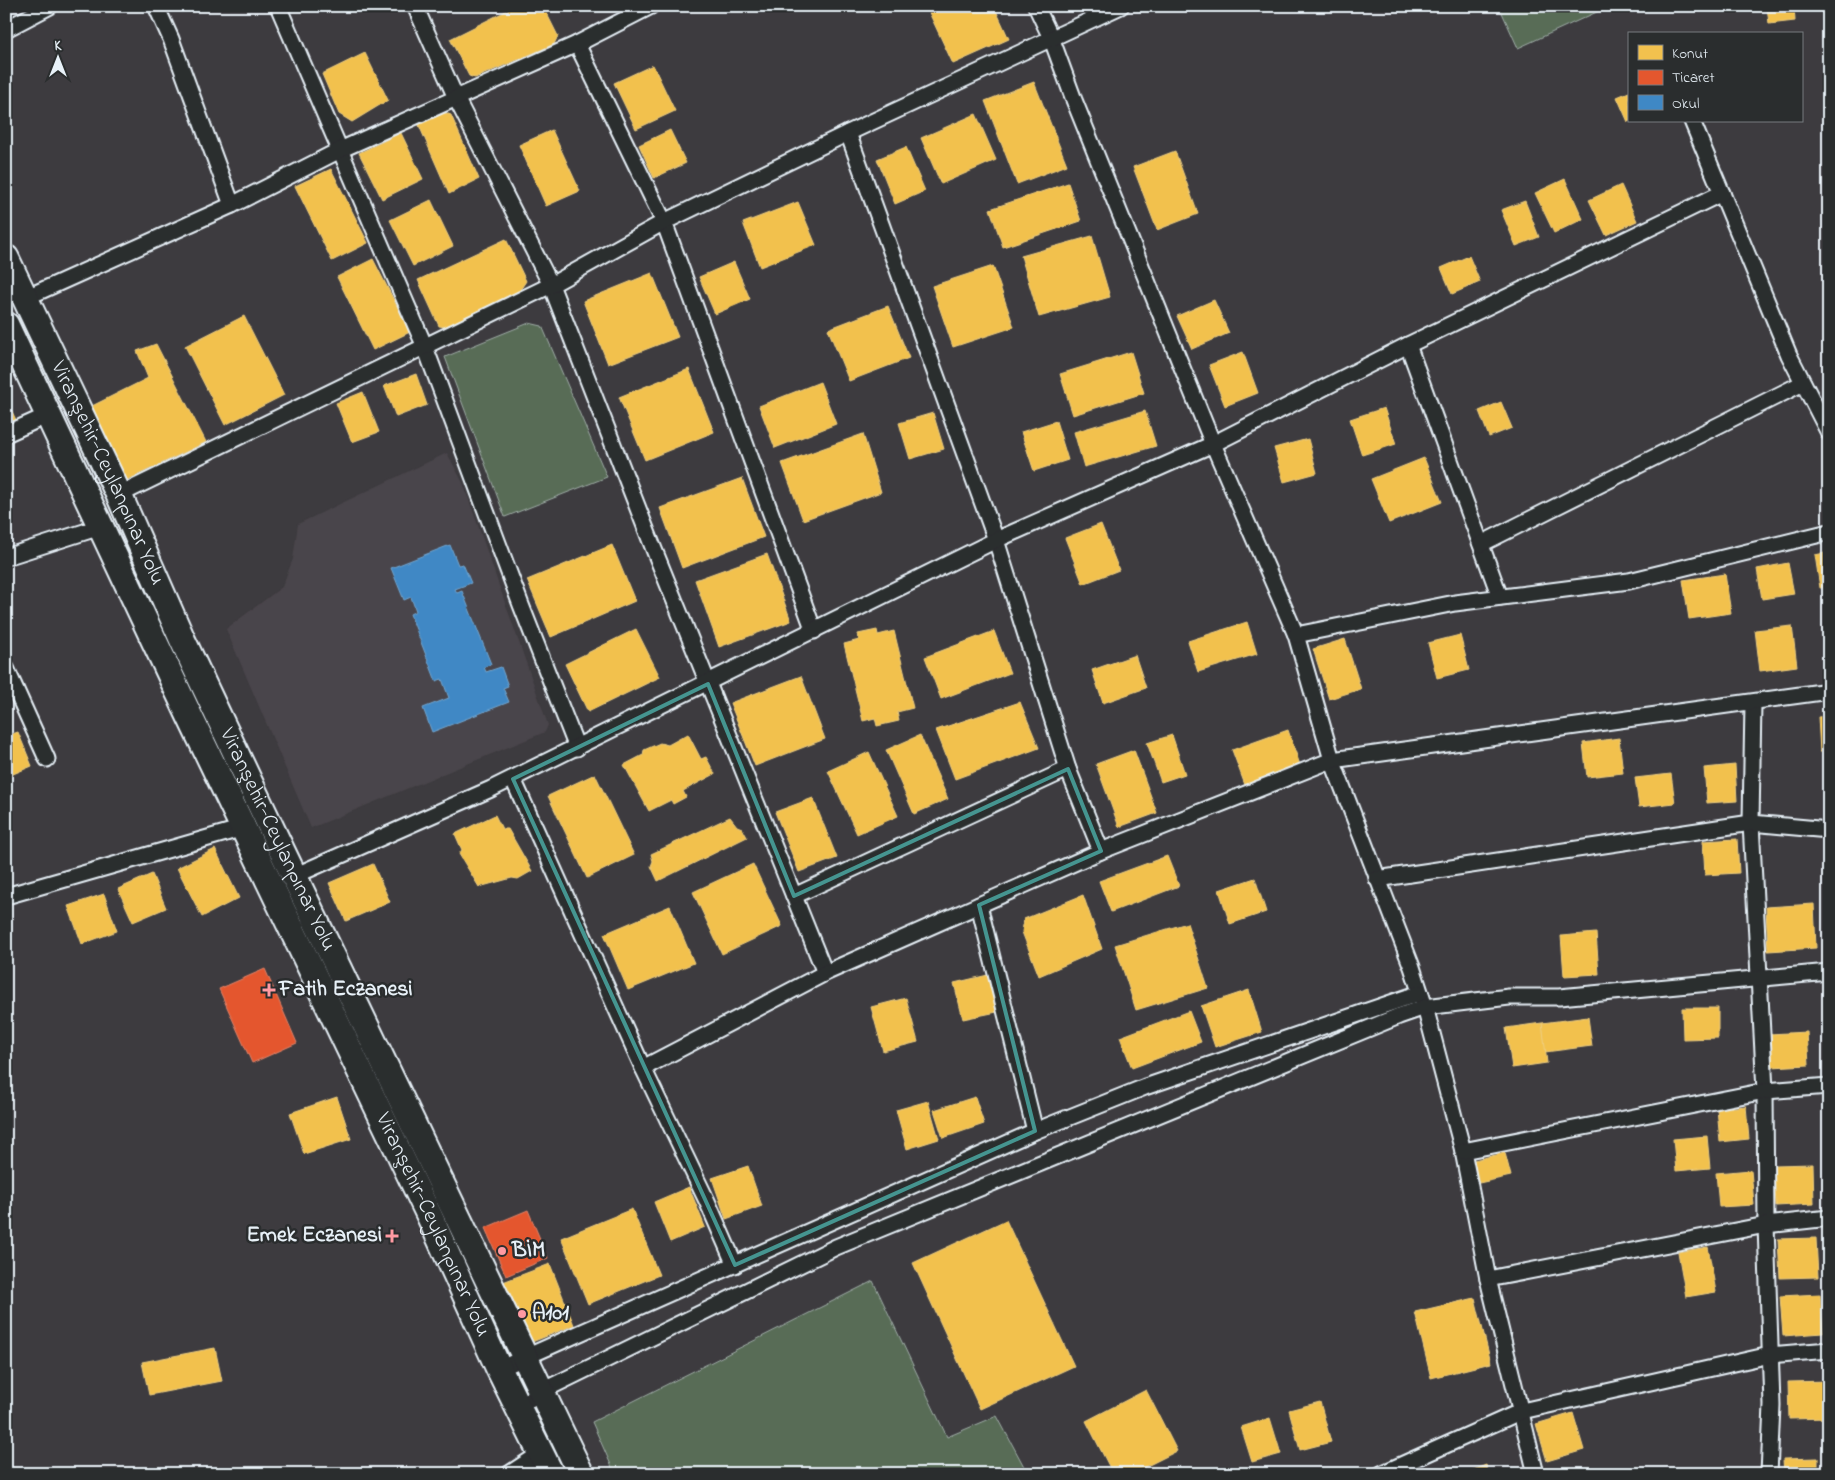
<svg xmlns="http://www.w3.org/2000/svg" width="1835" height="1480" font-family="'Indie Flower',sans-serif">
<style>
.built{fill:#4a454b}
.green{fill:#586c57;stroke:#a0aea8}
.homes{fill:#f2c14e;stroke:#efcf81}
.shops{fill:#e4572e;stroke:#e5856b}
.schools{fill:#3f88c5;stroke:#72a8d4}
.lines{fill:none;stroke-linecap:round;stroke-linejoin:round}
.street-casing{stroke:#e8f1f8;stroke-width:19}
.primary-casing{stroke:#e8f1f8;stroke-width:29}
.street{stroke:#2a2d2e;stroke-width:15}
.primary{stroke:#2a2d2e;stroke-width:25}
.marked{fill:none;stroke:#459590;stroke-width:4;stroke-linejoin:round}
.poi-dot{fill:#ff9aa2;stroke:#2a2d2e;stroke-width:2}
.labels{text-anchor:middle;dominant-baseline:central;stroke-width:5;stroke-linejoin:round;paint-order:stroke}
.street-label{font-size:22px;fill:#e8f1f8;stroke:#2a2d2e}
.poi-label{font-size:22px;font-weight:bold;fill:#e8f1f8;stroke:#2a2d2e;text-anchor:start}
</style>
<rect width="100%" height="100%" fill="#3d3b3f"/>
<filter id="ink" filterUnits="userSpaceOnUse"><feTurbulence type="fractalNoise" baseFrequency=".02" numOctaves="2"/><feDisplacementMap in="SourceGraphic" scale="10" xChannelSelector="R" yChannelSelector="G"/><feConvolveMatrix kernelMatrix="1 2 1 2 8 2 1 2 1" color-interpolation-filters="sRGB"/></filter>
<g filter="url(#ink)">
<polygon class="built" points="447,453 463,483 548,725 545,732 311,828 226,629 282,587 293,559 298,524"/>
<g class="green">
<polygon points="1499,6 1597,6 1599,11 1518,48"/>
<polygon points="529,323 542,326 607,477 505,517 445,357"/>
<polygon points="873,1281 947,1437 997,1416 1028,1474 615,1474 592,1422"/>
</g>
<g class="homes">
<polygon points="516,6 543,6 558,36 554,44 475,78 469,76 450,39"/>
<polygon points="926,6 994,6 1009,39 953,64"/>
<polygon points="1767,6 1794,6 1795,21 1769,24"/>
<polygon points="365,53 388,100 352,122 339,114 322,74"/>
<polygon points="653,65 675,111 636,129 614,83"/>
<polygon points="1034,82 1067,165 1017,184 985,101"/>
<polygon points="1629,92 1630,121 1628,122 1617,97"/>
<polygon points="443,112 451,115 479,179 449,194 418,123"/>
<polygon points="976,114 996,160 941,184 921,138"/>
<polygon points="552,130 580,191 546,206 519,145"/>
<polygon points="670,130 686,163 654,178 639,145"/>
<polygon points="401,133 423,179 382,199 359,153"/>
<polygon points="906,147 925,191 895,204 877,159"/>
<polygon points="1175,151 1198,214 1157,230 1133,167"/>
<polygon points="331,169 368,243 332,261 295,186"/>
<polygon points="1565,179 1583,219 1554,233 1535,193"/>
<polygon points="1068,183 1081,221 1003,247 990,209"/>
<polygon points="1621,185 1637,221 1606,235 1589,200"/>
<polygon points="431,200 453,246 413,266 390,220"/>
<polygon points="1525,201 1539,237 1516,246 1501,210"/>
<polygon points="798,202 816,245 760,267 743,223"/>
<polygon points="1092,236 1110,297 1039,317 1021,256"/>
<polygon points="506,239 526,281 518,293 446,327 439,326 418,280"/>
<polygon points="1469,256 1480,282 1452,294 1441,268"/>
<polygon points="373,259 410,332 373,350 337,277"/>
<polygon points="734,262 750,299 715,314 699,277"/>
<polygon points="993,266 1014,327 953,347 932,286"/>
<polygon points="652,273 678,337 608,364 583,301"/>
<polygon points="1214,300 1229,333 1192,349 1177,316"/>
<polygon points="888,306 909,358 849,381 828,329"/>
<polygon points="244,316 284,395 225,425 185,346"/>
<polygon points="156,344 206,442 125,481 92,406 148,378 137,351"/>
<polygon points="1131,352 1144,393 1073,415 1060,374"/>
<polygon points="1243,352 1258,393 1225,406 1209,365"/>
<polygon points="689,369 714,432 645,460 619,397"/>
<polygon points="416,374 427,405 396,417 384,386"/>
<polygon points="820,382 836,424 775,448 759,406"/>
<polygon points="363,392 379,432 352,442 336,403"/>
<polygon points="6,399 17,422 6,427"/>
<polygon points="1501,402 1512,428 1489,437 1479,411"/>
<polygon points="1384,408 1396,444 1362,455 1350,419"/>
<polygon points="1145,411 1156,446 1084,467 1074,432"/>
<polygon points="933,413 944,449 910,459 899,423"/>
<polygon points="1056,421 1068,460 1034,471 1021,432"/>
<polygon points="863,434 881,492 803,520 782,463"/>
<polygon points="1308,439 1317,473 1284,482 1274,448"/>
<polygon points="1424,458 1442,502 1389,523 1371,479"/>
<polygon points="742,478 764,537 682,568 660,508"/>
<polygon points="1101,524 1119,570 1083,584 1065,538"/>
<polygon points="612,545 635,601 551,637 527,580"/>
<polygon points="1829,552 1829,587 1820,588 1815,555"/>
<polygon points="767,554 791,621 719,647 695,580"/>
<polygon points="1788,563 1794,594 1762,599 1757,569"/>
<polygon points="1725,574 1731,613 1689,619 1683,580"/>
<polygon points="1247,622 1257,654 1198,672 1188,641"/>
<polygon points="1792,626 1797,666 1760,671 1755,630"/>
<polygon points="636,629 660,677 588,712 565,664"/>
<polygon points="877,630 878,635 894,631 913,708 897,712 899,721 877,726 875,718 863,721 844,644 859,640 858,634"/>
<polygon points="994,631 1010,673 941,699 925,657"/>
<polygon points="1460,635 1469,670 1437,678 1428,643"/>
<polygon points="1345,639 1361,689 1329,699 1313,649"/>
<polygon points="1135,655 1146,688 1103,703 1092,670"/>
<polygon points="801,676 825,739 755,766 730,703"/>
<polygon points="1020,702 1039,748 955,779 936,730"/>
<polygon points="1829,716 1829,752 1820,752 1818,717"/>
<polygon points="1288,730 1300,765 1245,785 1232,750"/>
<polygon points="18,732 32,766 6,777 6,736"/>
<polygon points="688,734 701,759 706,757 715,774 683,791 686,797 673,804 671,800 649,811 624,765 643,755 644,750 660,743 668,745"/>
<polygon points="920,735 948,799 914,814 886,750"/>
<polygon points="1172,735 1185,774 1161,782 1147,743"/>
<polygon points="1619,738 1623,773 1587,777 1583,743"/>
<polygon points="1134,750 1157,813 1119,827 1096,764"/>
<polygon points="869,752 898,816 857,834 828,771"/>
<polygon points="1735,765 1737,801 1707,803 1704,768"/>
<polygon points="595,774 634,855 587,878 548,796"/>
<polygon points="1671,774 1675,803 1639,807 1635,778"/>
<polygon points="813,798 837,858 799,872 775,812"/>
<polygon points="495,815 502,829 508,829 532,871 518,879 512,878 479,887 459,854 462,850 455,834"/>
<polygon points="730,817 737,826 742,828 747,837 658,881 651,866 653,861 651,854"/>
<polygon points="1737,839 1739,873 1705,875 1703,841"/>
<polygon points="215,849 239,898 202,917 177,868"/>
<polygon points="1167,856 1179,886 1111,912 1099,881"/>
<polygon points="373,864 390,902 346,921 329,883"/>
<polygon points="753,864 782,926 722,954 693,892"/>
<polygon points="152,874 166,908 133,922 118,889"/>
<polygon points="1255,878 1266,912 1230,924 1219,890"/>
<polygon points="104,894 117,931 82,944 68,906"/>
<polygon points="1083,895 1102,949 1039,976 1022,932 1024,919"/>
<polygon points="1814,904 1816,948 1768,951 1766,907"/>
<polygon points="670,906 694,963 628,990 604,934"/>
<polygon points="1187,923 1208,988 1136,1010 1115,945"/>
<polygon points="1596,933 1599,974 1564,976 1561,936"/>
<polygon points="988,975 997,1012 963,1019 954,983"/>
<polygon points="1249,990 1262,1032 1215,1047 1201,1006"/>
<polygon points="906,998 918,1042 883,1051 871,1007"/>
<polygon points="1682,1008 1718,1008 1718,1038 1683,1039"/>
<polygon points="1189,1011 1201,1042 1132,1068 1120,1037"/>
<polygon points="1588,1017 1592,1046 1545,1052 1542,1023"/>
<polygon points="1542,1023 1547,1063 1512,1068 1506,1028"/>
<polygon points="1807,1032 1809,1065 1771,1067 1769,1034"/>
<polygon points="337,1097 351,1139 304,1154 290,1113"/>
<polygon points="975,1097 984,1124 943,1138 934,1110"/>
<polygon points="928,1101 939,1139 907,1149 896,1110"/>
<polygon points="1746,1106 1749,1139 1720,1142 1717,1109"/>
<polygon points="1707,1136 1710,1168 1676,1171 1673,1139"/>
<polygon points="1505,1153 1511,1176 1479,1183 1474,1160"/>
<polygon points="1813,1164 1814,1204 1776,1206 1774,1165"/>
<polygon points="748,1166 762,1206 726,1219 712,1178"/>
<polygon points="1751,1170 1754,1205 1719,1207 1716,1173"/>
<polygon points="689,1187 705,1227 670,1242 654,1202"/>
<polygon points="632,1209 659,1275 588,1304 561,1238"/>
<polygon points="1006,1220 1074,1366 980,1409 913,1263"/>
<polygon points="1816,1238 1818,1277 1780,1278 1778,1239"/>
<polygon points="1708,1247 1716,1292 1686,1297 1678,1252"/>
<polygon points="550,1264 574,1325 527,1344 503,1282"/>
<polygon points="1820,1294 1823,1333 1783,1336 1780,1296"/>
<polygon points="1475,1298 1491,1363 1431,1378 1415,1312"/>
<polygon points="215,1348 222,1381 149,1395 142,1362"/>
<polygon points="1829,1381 1829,1418 1789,1419 1788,1382"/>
<polygon points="1146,1390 1177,1451 1131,1474 1113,1474 1086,1421"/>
<polygon points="1320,1402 1331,1442 1300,1450 1289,1410"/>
<polygon points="1573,1413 1584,1450 1547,1461 1536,1424"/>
<polygon points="1270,1418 1281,1454 1252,1462 1241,1427"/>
<polygon points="1818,1458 1818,1474 1784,1474 1783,1459"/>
<polygon points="1486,1465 1489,1474 1463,1474"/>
</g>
<g class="shops">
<polygon points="265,969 297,1043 252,1063 219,989"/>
<polygon points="528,1210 548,1258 506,1276 485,1228"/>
</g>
<polygon class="schools" points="450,545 458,565 463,564 471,583 455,589 457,593 462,591 491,664 484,667 486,672 501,667 508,686 503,688 509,702 432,732 423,708 449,698 442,679 436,681 410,614 416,611 411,597 404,600 391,568"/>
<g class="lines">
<g class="street-casing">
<g id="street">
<polyline points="156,6 171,39 232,205"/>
<polyline points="278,6 425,347 521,605 577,748"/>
<polyline points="415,6 456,98 551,285 653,547 825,973"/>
<polyline points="1036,6 1052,40 1074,100 1213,444 1296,635 1332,760 1412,967 1425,1007 1463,1151 1488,1279 1536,1474"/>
<polyline points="6,29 50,6"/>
<polyline points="577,44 664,222 814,631"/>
<polyline points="1692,121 1789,355 1829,433"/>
<polyline points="848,133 996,540 1068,769 1101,851"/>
<polyline points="25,298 232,205 340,150 577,44 651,6"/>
<polyline points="1408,345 1500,597"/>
<polyline points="6,434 48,415"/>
<polyline points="119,495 551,285 664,222 848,133 1121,6"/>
<polyline points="1481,544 1803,383"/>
<polyline points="6,557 100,527"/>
<polyline points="1296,635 1455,603 1629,581 1829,532"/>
<polyline points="6,668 47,759"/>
<polyline points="1753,703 1751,823 1765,1091 1766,1225 1772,1405 1769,1474"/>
<polyline points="513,779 643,1068 707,1201 735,1265"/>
<polyline points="294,876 491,789 996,540 1213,444 1408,345 1722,193"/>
<polyline points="1377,879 1751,823 1829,830"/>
<polyline points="6,896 243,828"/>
<polyline points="794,896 1068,769"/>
<polyline points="979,905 1035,1131"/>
<polyline points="643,1068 825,973 1101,851 1332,760 1829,691"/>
<polyline points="1463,1151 1765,1091 1829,1086"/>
<polyline points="1488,1279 1766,1225 1829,1218"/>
<polyline points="499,1369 1035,1131 1145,1087 1420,993"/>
<polyline points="518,1407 542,1391 836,1247 1399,1016 1425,1007 1509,997 1559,997 1829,972"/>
<polyline points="509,1474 541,1453"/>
<polyline points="1381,1474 1522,1411 1770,1355 1829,1350"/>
</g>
</g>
<g class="primary-casing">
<g id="primary">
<path id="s1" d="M6,258l113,237 64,146 100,212 298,621"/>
<path id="s2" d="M6,325l185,394 238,496 70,154 52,105"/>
</g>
</g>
<use href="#street" class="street"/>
<use href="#primary" class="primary"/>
</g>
</g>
<path class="marked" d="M708,684l86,212 274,-127 33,82 -122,54 56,226 -300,134 -222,-486z"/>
<g class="poi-dot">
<path d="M266.5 982.5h5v5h5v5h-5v5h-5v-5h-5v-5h5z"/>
<path d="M389.5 1228.5h5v5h5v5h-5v5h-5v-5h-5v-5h5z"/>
<circle cx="502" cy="1251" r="5"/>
<circle cx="522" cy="1314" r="5"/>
</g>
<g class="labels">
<g class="street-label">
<text stroke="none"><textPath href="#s1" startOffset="238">Viranşehir-Ceylanpınar Yolu</textPath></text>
<text stroke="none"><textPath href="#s1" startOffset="642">Viranşehir-Ceylanpınar Yolu</textPath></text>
<text stroke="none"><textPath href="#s2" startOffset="996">Viranşehir-Ceylanpınar Yolu</textPath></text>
</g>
<g class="poi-label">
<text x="279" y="990">Fatih Eczanesi</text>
<text x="382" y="1236" text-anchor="end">Emek Eczanesi</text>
<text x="512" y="1251">BİM</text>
<text x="532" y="1314">A101</text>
</g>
</g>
<rect width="1835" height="1480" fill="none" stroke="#2a2d2e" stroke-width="25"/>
<rect x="12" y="12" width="1810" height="1455" fill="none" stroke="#e8f1f8" stroke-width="2" filter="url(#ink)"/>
<rect x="1628" y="32" width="175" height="90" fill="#2a2d2e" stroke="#767b7f"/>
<rect x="1638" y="45" width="25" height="15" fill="#f2c14e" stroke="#767b7f"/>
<text x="1672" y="58" font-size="15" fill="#e8f1f8">Konut</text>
<rect x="1638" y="70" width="25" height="15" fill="#e4572e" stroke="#767b7f"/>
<text x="1672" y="82" font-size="15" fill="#e8f1f8">Ticaret</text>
<rect x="1638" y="95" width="25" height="15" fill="#3f88c5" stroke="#767b7f"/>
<text x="1672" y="108" font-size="15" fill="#e8f1f8">Okul</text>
<g transform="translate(58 58)" stroke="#2a2d2e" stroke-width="4" paint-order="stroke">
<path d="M0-4L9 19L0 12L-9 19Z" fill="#e8f1f8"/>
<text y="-8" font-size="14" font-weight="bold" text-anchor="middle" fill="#e8f1f8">K</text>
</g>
</svg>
